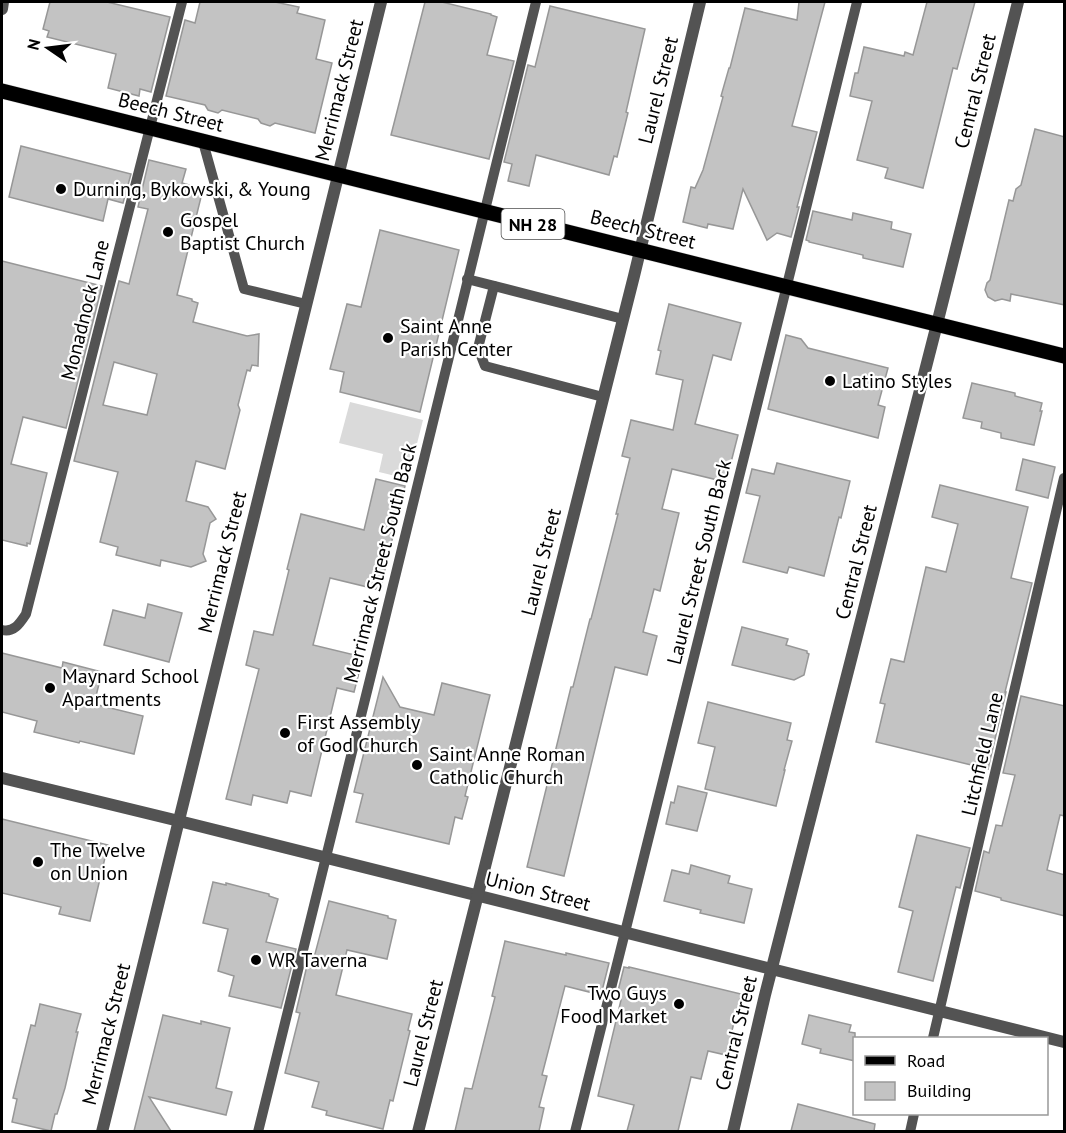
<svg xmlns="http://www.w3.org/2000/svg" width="1066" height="1133" font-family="'PT Sans',sans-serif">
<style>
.green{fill:#dadada}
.building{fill:#c3c3c3;stroke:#979797;stroke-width:1.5;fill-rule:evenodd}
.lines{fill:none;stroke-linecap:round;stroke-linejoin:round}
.primary-casing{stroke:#dbdbdb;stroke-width:16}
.lane{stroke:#535353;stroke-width:10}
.street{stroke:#535353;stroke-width:12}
.primary{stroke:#000;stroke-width:15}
.poi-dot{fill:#000;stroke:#fff;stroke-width:2}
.labels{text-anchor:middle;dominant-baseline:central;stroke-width:4.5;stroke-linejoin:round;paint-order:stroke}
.shield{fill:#fff;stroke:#4c4c4c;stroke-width:1.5}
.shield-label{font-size:18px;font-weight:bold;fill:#000}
.street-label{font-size:20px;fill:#000;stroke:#fff}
.poi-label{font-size:20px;fill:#000;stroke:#fff;text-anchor:start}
</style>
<rect width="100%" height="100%" fill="#fff"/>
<polygon class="green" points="350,402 423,420 408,479 379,472 383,454 339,443"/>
<g class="building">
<polygon points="50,2 107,2 170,17 151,92 140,89 139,96 108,88 116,54 47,37 49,31 43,29"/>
<polygon points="200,2 275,2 299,7 297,13 325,20 316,59 332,63 315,133 275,123 270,126 261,123 258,119 222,110 218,113 208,110 205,105 166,96 185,20 195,23"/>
<polygon points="425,2 442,2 491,14 491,15 497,17 487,55 514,61 489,159 391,135"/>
<polygon points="799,2 825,2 792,126 817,132 797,207 799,207 791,237 777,233 767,240 743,189 733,229 708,224 707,228 683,222 691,187 695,188 703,170 723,97 721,96 729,68 730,68 745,8 797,20"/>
<polygon points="927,2 975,2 957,69 953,68 923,188 885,178 888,168 857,160 872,101 850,96 855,73 858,73 864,47 904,56 905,52 913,55"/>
<polygon points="550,6 645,29 626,112 628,113 617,157 614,156 609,175 536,155 529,186 508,181 512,164 504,162 528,65 535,67"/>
<polygon points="1035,129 1065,137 1065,305 1011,294 1010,301 1002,299 995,301 988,297 985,290 987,283 990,280 1009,200 1013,201 1016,189 1021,185"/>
<polygon points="21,146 131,174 123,203 108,199 103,221 9,197"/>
<path d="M149,160l37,9 -4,14 11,3 -1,5 10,2 -25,102 15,4v2l6,2 -5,19 54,14 12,-2 -1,32 -6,-1 -2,6 -3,-1 -9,35 2,5 -15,59 -29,-8 -10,40 22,6 8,12 -6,4 -7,31 3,7 -15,6 -30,-7 -1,6 -44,-11 2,-8 -18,-5 18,-70 -44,-11 45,-180 10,3 19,-75 -10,-2zM114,362l43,12 -10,41 -44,-10z"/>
<polygon points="813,211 852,220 853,213 892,222 891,229 911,234 903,267 863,258 863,255 809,242 809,241 806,240"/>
<polygon points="380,230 459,250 420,412 340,392 344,372 330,369 347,304 361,307"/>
<polygon points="2,261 102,286 66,428 23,417 11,464 47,473 30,544 27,543 27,546 2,540"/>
<polygon points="669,304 741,323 731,360 713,355 695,424 738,435 726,482 672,469 662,509 679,513 660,591 654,589 643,632 657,636 647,675 615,667 564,876 527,867 571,687 573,687 590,619 591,619 618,514 616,514 630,458 622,456 631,420 673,430 683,380 656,374 661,351 658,350"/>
<polygon points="786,335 801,339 808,348 888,368 878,405 885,407 878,438 768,409"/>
<polygon points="972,383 1015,393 1015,396 1042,403 1040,411 1042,411 1034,445 1001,438 1001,433 981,428 982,422 963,418"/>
<polygon points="1023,459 1055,467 1048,498 1016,490"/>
<polygon points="777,463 850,481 841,518 839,517 824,576 789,567 787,573 743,562 760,496 746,493 752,469 774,474"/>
<polygon points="376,479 405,486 380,590 330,578 313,645 363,657 354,692 337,688 311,796 290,791 287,803 253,795 251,805 226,799 259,669 246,665 254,631 273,635 289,570 287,569 301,514 364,530"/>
<polygon points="940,485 1028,507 1011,578 1032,583 1005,692 1006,692 988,769 876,742 885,704 880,703 891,659 904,662 926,567 946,572 958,524 932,517"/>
<polygon points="148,604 182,613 169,662 104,645 113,610 145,618"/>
<polygon points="742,627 788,639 786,645 807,651 807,653 809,654 804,675 794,680 732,665"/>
<polygon points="2,653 62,668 63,662 102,672 94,704 143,716 134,754 80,741 79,743 34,732 37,721 2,712"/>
<polygon points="383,677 400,707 434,715 442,683 490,695 465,796 468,797 462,819 455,817 449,844 356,822 363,794 354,792"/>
<polygon points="1021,696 1065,706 1065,816 1060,815 1047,870 1065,875 1065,916 1001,900 1001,898 975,891 984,851 989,853 996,825 1002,826 1015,775 1003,773"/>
<polygon points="708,702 791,723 787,740 792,741 784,770 785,770 776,806 705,789 715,747 698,743"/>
<polygon points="678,786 707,793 697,831 666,824 671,802 674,803"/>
<polygon points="2,819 108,845 90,921 59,914 61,907 2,893"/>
<polygon points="917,835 970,848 960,888 956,887 933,981 898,972 913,911 899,907"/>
<polygon points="691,865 730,876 728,883 752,889 744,923 700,913 701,910 664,901 672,870 689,874"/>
<polygon points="213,882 226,885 226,883 269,894 269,896 278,899 266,942 296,949 281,1008 229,996 234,976 218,971 228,929 203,923"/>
<polygon points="329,901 388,916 388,918 396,920 387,959 347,950 336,995 412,1014 408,1030 410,1031 393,1101 390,1100 383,1129 326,1115 327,1111 312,1107 319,1082 285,1073 300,1013 296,1012 310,953 315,954"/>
<polygon points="505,941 566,955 566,953 609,963 601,995 565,986 542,1075 547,1076 539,1107 544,1108 539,1131 455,1131 465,1088 472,1089 495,997 492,996"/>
<polygon points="624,967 629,968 629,967 741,994 726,1055 708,1051 701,1079 691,1077 678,1131 627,1131 634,1105 598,1096 621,1000 616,999"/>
<polygon points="40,1004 81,1014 76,1032 78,1032 65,1088 57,1114 55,1114 51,1131 12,1122 17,1099 13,1098 31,1025 35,1026"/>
<polygon points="163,1015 201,1024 201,1021 230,1028 216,1088 232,1092 226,1115 149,1097 171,1131 134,1131"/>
<polygon points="809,1015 851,1025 849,1032 855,1033 855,1061 820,1053 821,1049 802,1044"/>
<polygon points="798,1104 875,1124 874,1131 791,1131"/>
</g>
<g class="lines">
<g class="primary-casing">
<polyline id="primary" points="2,91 1064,356"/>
</g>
<g class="lane">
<polyline points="203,142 244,289 306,304"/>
<polyline points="467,279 623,319"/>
<polyline points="494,286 478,348 485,366 603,397"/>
<path d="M2,630c12,3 18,-7 24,-16l156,-612"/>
<polyline points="933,1038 1064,478"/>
<path d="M258,1132c95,-376 184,-754 278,-1130"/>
<path d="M575,1132c93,-378 190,-753 282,-1130"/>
<polyline points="910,1132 914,1114"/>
</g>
<g class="street">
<polyline points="2,9 3,2"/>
<polyline points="2,778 179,821 1064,1042"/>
<polyline points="102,1132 381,2"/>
<polyline points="418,1132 634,276 700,2"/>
<polyline points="733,1132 765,995 937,324 1018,2"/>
</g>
<use href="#primary" class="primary"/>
</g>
<g class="poi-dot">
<circle cx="61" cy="189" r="6"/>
<circle cx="168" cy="232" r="6"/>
<circle cx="388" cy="338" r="6"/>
<circle cx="830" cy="381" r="6"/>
<circle cx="50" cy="688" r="6"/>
<circle cx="285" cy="733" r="6"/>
<circle cx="417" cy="765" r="6"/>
<circle cx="38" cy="862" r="6"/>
<circle cx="256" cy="960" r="6"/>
<circle cx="679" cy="1004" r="6"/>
</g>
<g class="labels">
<rect class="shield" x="501.5" y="209" width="63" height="30" rx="4.5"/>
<g class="shield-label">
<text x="533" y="224">NH 28</text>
</g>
<g class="street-label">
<text transform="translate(339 90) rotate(-76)">Merrimack Street</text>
<text transform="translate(658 90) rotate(-76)">Laurel Street</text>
<text transform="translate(975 91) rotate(-76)">Central Street</text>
<text transform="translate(171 112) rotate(14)">Beech Street</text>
<text transform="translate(643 229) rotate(14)">Beech Street</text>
<text transform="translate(85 310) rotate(-76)">Monadnock Lane</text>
<text transform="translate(222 562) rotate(-76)">Merrimack Street</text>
<text transform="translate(541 562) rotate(-76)">Laurel Street</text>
<text transform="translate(699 562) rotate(-76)">Laurel Street South Back</text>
<text transform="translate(856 562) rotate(-76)">Central Street</text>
<text transform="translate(380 563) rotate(-76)">Merrimack Street South Back</text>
<text transform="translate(982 754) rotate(-77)">Litchfield Lane</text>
<text transform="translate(538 891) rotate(14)">Union Street</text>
<text transform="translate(423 1033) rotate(-76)">Laurel Street</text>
<text transform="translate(736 1033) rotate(-76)">Central Street</text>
<text transform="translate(106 1034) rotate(-76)">Merrimack Street</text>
</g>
<g class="poi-label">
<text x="73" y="189">Durning, Bykowski, &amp; Young</text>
<text x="180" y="220">Gospel<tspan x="180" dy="23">Baptist Church</tspan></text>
<text x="400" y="326">Saint Anne<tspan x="400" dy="23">Parish Center</tspan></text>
<text x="842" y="381">Latino Styles</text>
<text x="62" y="676">Maynard School<tspan x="62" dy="23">Apartments</tspan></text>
<text x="297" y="722">First Assembly<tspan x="297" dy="23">of God Church</tspan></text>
<text x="429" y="754">Saint Anne Roman<tspan x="429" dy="23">Catholic Church</tspan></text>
<text x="50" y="850">The Twelve<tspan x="50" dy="23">on Union</tspan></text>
<text x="268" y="960">WR Taverna</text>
<text x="667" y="993" text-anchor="end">Two Guys<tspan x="667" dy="23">Food Market</tspan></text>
</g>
</g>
<rect width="1066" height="1133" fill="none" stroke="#000000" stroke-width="6"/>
<rect x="853" y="1037" width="195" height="78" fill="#ffffff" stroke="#999999" stroke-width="1.5"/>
<rect x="865" y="1056" width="30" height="9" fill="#000000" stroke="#999999" stroke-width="1.5"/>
<text x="907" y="1067" font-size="18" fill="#000000">Road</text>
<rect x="865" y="1082" width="30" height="18" fill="#c3c3c3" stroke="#999999" stroke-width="1.5"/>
<text x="907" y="1097" font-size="18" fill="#000000">Building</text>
<g transform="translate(48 48) rotate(284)" stroke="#ffffff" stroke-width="4.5" paint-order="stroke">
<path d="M0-4.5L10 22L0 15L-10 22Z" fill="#000000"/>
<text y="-9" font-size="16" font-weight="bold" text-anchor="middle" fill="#000000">N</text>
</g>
</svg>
